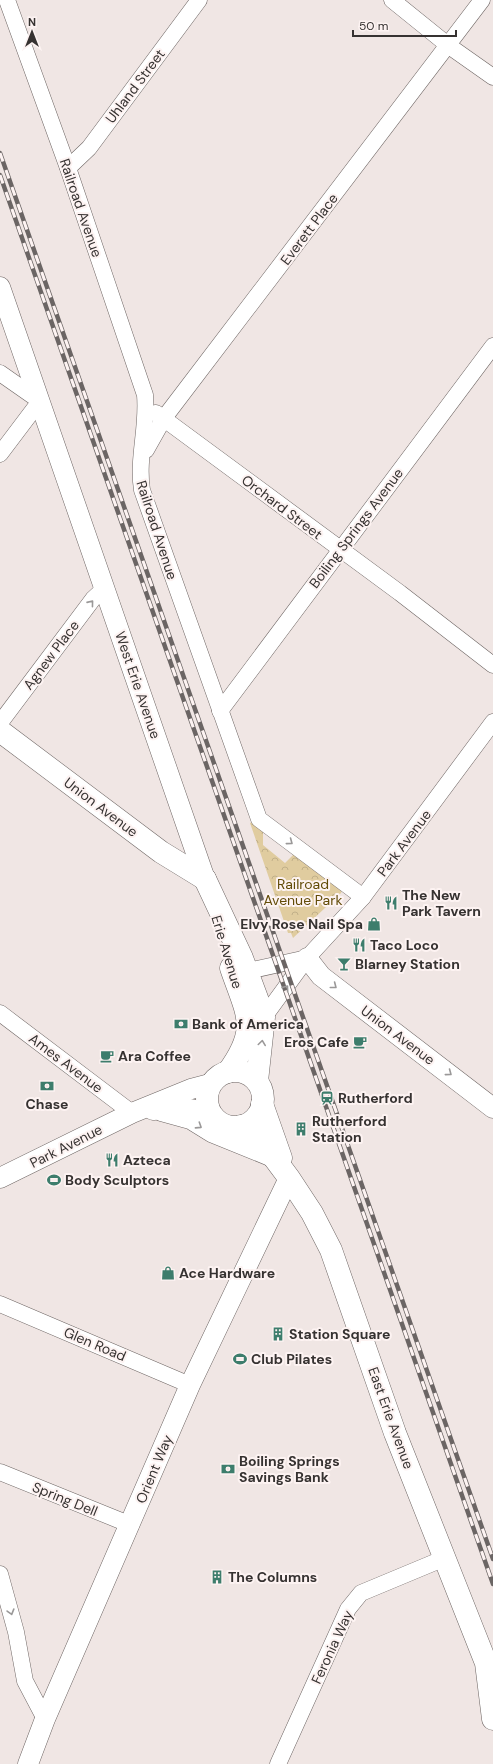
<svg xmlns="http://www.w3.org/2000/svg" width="493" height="1764" font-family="'DM Sans',sans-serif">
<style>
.park{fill:url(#park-crowns)}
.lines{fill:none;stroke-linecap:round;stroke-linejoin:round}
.minor-casing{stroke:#6e6664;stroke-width:17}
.tertiary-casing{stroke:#6e6664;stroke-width:21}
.secondary-casing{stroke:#6e6664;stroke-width:23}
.minor{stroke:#fff;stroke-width:16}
.tertiary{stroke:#fff;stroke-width:20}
.secondary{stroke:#fff;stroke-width:22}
.rail-casing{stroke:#6b6564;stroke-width:4.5}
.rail{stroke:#fdf3f2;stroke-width:3;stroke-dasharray:9;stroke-linecap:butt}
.oneway{stroke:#9a9898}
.labels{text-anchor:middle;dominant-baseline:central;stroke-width:4;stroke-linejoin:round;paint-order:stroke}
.street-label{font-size:14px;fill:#363231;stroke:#fdf3f2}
.park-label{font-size:14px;fill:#624b07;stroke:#fdf3f2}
.poi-label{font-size:14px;font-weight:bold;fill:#363231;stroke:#fdf3f2;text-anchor:start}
</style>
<defs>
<pattern id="park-crowns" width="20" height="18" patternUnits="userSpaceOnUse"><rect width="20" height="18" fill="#e0cc9f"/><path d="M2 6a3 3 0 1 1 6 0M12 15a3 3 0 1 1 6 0" fill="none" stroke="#c1b089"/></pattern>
</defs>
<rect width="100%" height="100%" fill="#f0e6e4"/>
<polygon class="park" points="255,821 263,829 263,845 285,863 294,854 342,890 341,893 293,938 291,933 288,933 250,823"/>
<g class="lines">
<g class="minor-casing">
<g id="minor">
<path d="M7,0l61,168 77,227c3,33 -8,63 -3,95l117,329 104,78"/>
<polyline points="392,0 449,46 493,77"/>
<polyline points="68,168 89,148 199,0"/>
<polyline points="0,373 40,401 0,454"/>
<polyline points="156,413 400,593 493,665"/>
<polyline points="146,450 164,418 482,0"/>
<polyline points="220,711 493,346"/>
<polyline points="0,723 93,599 105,588"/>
<polyline points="248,971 307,958"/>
<polyline points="0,1013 132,1113"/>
<polyline points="264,1017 307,958 363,897 493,722"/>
<polyline points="161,1113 190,1121 211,1134 275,1160"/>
<polyline points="0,1304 190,1385"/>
<polyline points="0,1472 131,1525"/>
<polyline points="0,1574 16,1632 25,1681 45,1719"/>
<polyline points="278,1764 348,1609 361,1593 445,1558"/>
</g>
</g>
<g class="tertiary-casing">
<g id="tertiary">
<polyline points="0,287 205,879"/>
<polyline points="307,958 321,976 493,1108"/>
<path d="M153,1110c21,-2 41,-4 60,6"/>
<polyline points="0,1178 132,1113 191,1089 210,1084"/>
<polyline points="28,1764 45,1719 190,1385 289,1178"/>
</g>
</g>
<g class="secondary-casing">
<g id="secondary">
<polyline points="0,731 161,852 205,879"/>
<polyline points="205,879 242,958 264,1017 257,1081"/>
<circle cx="235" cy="1099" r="28"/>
<path d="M228,1072c32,-44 19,-57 3,-104"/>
<polyline points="262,1104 281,1158"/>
<polyline points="241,1126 260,1139 289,1178 312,1213 331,1250 395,1433 486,1663 493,1719"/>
</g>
</g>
<use href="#minor" class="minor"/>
<use href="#tertiary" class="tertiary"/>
<use href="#secondary" class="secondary"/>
<g class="rail-casing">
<g id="rail">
<polyline points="0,153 493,1559"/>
<polyline points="0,175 493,1584"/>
</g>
</g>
<use href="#rail" class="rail"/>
</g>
<defs><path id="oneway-chevron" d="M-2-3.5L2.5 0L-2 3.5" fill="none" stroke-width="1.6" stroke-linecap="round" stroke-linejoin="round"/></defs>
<g class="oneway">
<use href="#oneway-chevron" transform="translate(91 603) rotate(-51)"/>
<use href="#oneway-chevron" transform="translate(290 842) rotate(37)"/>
<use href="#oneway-chevron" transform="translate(334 986) rotate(38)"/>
<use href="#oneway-chevron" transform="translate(286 988) rotate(-54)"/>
<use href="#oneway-chevron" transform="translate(262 1043) rotate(-82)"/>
<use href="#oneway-chevron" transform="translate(449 1073) rotate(37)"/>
<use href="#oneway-chevron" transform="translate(199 1126) rotate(33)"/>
<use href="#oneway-chevron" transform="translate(11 1612) rotate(74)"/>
</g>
<defs>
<g id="restaurant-bare" transform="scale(1.08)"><path d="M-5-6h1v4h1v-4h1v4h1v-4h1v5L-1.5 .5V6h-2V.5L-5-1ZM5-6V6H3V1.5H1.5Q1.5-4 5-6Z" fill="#3d7d6c" stroke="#fdf3f2" stroke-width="2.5" paint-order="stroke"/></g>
<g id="shop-bare" transform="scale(1.08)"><path d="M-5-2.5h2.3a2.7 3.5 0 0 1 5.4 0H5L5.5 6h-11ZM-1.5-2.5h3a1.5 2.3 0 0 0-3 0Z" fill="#3d7d6c" stroke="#fdf3f2" stroke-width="2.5" paint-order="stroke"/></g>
<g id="bar-bare" transform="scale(1.08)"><path d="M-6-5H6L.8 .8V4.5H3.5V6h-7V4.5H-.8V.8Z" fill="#3d7d6c" stroke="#fdf3f2" stroke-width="2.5" paint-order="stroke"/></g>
<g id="bank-bare" transform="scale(1.08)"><path d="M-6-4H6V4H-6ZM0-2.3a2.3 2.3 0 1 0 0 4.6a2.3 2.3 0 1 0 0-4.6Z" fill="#3d7d6c" stroke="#fdf3f2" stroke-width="2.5" paint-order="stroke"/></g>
<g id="cafe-bare" transform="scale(1.08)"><path d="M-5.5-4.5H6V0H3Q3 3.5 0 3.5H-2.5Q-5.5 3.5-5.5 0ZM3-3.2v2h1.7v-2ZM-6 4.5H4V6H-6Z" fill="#3d7d6c" stroke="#fdf3f2" stroke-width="2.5" paint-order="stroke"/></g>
<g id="station-bare" transform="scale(1.08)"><path d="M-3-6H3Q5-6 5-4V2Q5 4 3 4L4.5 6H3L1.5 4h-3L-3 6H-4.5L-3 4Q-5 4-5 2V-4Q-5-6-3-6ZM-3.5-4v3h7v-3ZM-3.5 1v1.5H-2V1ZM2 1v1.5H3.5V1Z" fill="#3d7d6c" stroke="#fdf3f2" stroke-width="2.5" paint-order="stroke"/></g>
<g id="building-bare" transform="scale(1.08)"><path d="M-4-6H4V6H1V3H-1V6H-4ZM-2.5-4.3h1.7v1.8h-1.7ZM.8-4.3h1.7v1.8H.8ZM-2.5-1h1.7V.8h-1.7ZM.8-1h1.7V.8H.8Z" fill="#3d7d6c" stroke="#fdf3f2" stroke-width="2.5" paint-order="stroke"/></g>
<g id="stadium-bare" transform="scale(1.08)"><path d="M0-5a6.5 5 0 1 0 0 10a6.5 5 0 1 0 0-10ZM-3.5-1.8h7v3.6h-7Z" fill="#3d7d6c" stroke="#fdf3f2" stroke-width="2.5" paint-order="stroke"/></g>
</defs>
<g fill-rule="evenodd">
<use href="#restaurant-bare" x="391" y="903"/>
<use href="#shop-bare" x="374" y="924"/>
<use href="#restaurant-bare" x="359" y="945"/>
<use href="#bar-bare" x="344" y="964"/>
<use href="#bank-bare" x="181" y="1024"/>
<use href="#cafe-bare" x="360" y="1042"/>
<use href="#cafe-bare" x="107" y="1056"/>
<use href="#bank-bare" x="47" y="1086"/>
<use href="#station-bare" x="327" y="1098"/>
<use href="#building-bare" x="301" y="1129"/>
<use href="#restaurant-bare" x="112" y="1160"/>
<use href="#stadium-bare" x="54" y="1180"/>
<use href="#shop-bare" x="168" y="1273"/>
<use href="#building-bare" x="278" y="1334"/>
<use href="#stadium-bare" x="240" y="1359"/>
<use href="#bank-bare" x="228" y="1469"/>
<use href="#building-bare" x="217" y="1577"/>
</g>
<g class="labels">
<g class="street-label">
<text transform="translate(135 86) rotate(-53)">Uhland Street</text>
<text transform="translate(81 208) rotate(71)">Railroad Avenue</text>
<text transform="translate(309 229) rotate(-53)">Everett Place</text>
<text transform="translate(282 507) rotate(37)">Orchard Street</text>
<text transform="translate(356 528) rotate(-53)">Boiling Springs Avenue</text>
<text transform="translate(157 530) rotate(72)">Railroad Avenue</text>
<text transform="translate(51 655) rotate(-53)">Agnew Place</text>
<text transform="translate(138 685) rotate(71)">West Erie Avenue</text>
<text transform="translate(101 807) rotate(37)">Union Avenue</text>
<text transform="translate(404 843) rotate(-53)">Park Avenue</text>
<text transform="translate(227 952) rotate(73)">Erie Avenue</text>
<text transform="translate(398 1035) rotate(37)">Union Avenue</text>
<text transform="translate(66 1063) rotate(37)">Ames Avenue</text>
<text transform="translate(66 1146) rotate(-27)">Park Avenue</text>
<text transform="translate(95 1344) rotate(23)">Glen Road</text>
<text transform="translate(391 1418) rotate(70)">East Erie Avenue</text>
<text transform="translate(154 1469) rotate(-67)">Orient Way</text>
<text transform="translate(65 1499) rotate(22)">Spring Dell</text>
<text transform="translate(332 1647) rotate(-65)">Feronia Way</text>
</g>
<g class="park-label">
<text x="303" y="884">Railroad<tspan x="303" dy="16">Avenue Park</tspan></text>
</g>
<g class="poi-label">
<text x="402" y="895">The New<tspan x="402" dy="16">Park Tavern</tspan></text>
<text x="363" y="924" text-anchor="end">Elvy Rose Nail Spa</text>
<text x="370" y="945">Taco Loco</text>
<text x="355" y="964">Blarney Station</text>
<text x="192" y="1024">Bank of America</text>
<text x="349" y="1042" text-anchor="end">Eros Cafe</text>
<text x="118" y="1056">Ara Coffee</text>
<text x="338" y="1098">Rutherford</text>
<text x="47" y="1104" text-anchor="middle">Chase</text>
<text x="312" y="1121">Rutherford<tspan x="312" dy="16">Station</tspan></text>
<text x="123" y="1160">Azteca</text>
<text x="65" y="1180">Body Sculptors</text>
<text x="179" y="1273">Ace Hardware</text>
<text x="289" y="1334">Station Square</text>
<text x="251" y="1359">Club Pilates</text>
<text x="239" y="1461">Boiling Springs<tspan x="239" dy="16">Savings Bank</tspan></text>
<text x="228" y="1577">The Columns</text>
</g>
</g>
<g transform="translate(32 32)" stroke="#fdf3f2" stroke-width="3" paint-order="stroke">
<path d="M0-3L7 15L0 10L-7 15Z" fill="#363231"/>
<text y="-6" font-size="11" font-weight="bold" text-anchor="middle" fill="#363231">N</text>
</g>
<path d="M353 30v6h103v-6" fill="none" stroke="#363231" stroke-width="2"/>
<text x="359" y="30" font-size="12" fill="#363231" stroke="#fdf3f2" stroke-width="3" paint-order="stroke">50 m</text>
</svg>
